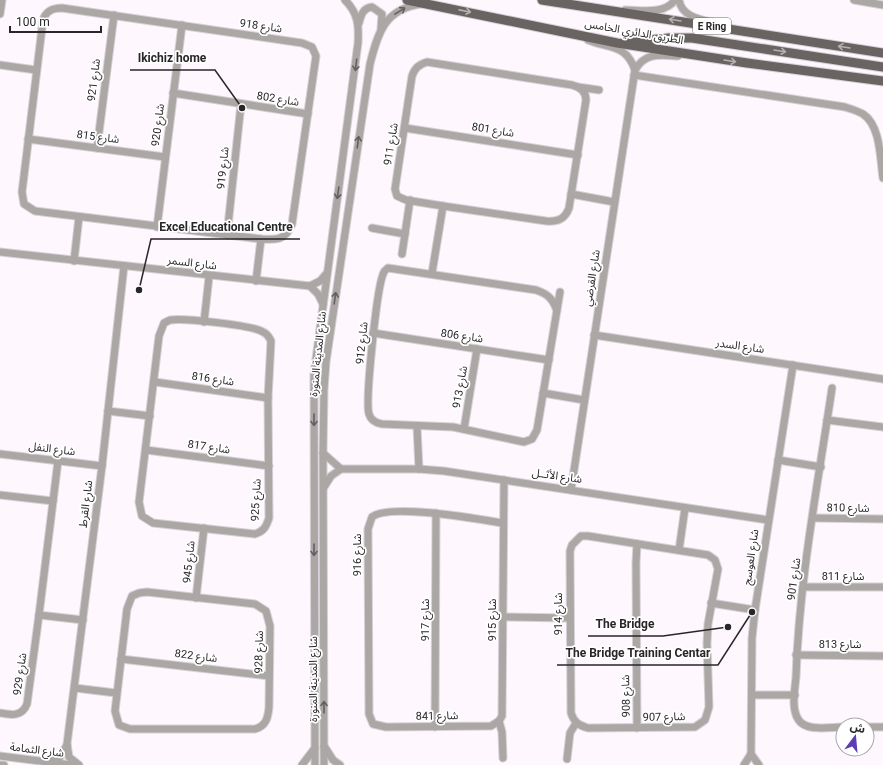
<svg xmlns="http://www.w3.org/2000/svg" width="883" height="765" font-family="Roboto,'Noto Sans Arabic',sans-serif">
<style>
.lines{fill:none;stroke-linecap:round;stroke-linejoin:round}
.minor-casing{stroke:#d7d1d7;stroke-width:9}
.major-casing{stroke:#d7d1d7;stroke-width:11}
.minor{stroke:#aaa7a5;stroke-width:7}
.major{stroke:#696461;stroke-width:9}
.oneway{stroke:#626060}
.oneway2{stroke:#b4b2b0}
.labels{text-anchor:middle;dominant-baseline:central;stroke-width:3.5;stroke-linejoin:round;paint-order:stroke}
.shield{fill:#fff;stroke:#686768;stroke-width:1}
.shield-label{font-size:10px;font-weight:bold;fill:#282628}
.street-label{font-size:11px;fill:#282628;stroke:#fff}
.leader{fill:none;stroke:#282628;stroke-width:1.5}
.callout-dot{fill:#282628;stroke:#fff;stroke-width:1.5}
.callout-label{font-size:12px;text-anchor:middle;font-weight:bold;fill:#282628;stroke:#fff;stroke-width:3.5;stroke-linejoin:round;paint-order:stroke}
</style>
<rect width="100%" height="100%" fill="#fef7fd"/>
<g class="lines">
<g class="minor-casing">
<g id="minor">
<path d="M679,0c3,19 26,20 42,24"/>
<polyline points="854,0 883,5"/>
<path d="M62,8l240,35 10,4 4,9 -24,168c-6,16 -15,16 -31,15l-226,-28 -11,-7 -2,-12 21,-172c3,-9 9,-12 19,-12z"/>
<path d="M625,10c17,0 39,5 50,-10"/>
<polyline points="0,14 2,0"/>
<path d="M359,23c2,-8 4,-15 13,-16l10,7 -1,14"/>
<path d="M588,40c22,9 38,4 47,30"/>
<path d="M427,62l145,23c8,2 14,6 14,15l-17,108c-4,11 -11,14 -23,13l-103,-15 -37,-6 -9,-4 -2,-7 17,-113c3,-8 6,-11 15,-14z"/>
<polyline points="0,65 36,70"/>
<path d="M634,75l211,32c6,2 13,4 18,7 18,12 17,45 20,64"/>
<polyline points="578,87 599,90"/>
<polyline points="173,93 308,114"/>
<polyline points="405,128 578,155"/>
<polyline points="28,139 165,157"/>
<polyline points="97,148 114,15"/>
<polyline points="571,194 614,202"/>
<polyline points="157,227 182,25"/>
<polyline points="372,228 405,234"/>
<polyline points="227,235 241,104"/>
<polyline points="0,252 310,286 320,281 327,273"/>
<polyline points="402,254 410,200"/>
<polyline points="74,261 79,217"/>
<polyline points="432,273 443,206"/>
<polyline points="256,281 261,239"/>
<polyline points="310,286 318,294 323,304"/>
<path d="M557,311c-4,-12 -9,-17 -21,-21l-148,-22c-1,1 -4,3 -4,4 -7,12 -19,129 -15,142 2,7 7,9 13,10l71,3 71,15 8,-3 5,-9 23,-138"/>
<path d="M170,320c13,-2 82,5 93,12 5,2 6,5 8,9l-3,57 1,120c-3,9 -5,13 -14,16l-102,-11 -11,-7 -3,-14 20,-166 5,-13z"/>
<polyline points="204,322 209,277"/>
<polyline points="373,333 549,360"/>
<polyline points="594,335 883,379"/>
<polyline points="155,382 268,398"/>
<path d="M832,388c-14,96 -33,192 -36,289 -1,12 -5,31 2,42 7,13 32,8 45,8"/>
<polyline points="543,393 584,400"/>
<polyline points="108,411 150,416"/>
<polyline points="827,420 883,427"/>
<polyline points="417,427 419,469"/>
<polyline points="464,429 477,349"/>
<polyline points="146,450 269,466"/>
<polyline points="323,453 341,469"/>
<polyline points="0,454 102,466"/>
<polyline points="778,460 821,467"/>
<polyline points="324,487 331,476 341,469 419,469 444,471 768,520"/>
<path d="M571,490l64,-420c10,-18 25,-15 43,-14"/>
<polyline points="0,495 53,501"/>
<polyline points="813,518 883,519"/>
<path d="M502,523c-24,-4 -113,-20 -130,-6l-4,12 1,185 4,10 13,3 105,-1 8,-5 3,-5 2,-236"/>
<path d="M581,536h7l120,19 7,5 3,9 -10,55 -1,19 2,64 -4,13 -10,7 -107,1c-10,-3 -14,-6 -17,-15l-1,-162 2,-6z"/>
<polyline points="679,550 685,508"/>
<polyline points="803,587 883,587"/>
<path d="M147,592l108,12 11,7 4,15 -1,81c-1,11 -3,19 -14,22h-125l-11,-4 -4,-14 12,-102 5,-13 7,-3z"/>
<polyline points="196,598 204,528"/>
<polyline points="711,603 755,610"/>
<polyline points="39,615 83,620"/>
<polyline points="503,617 569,618"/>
<polyline points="796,655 883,656"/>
<polyline points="121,659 269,676"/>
<polyline points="75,688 116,693"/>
<polyline points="752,695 795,695"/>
<path d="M0,713c11,2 22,4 27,-9l12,-89 19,-154"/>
<polyline points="499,721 502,732 503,758"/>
<polyline points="435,727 436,513"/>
<polyline points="867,727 883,727"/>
<polyline points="637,728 636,563 637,544"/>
<polyline points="324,746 333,760 340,765"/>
<polyline points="0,756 72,765"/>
<polyline points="567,759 570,733 576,723"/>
<polyline points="50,762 60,757 67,745"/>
<polyline points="0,765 4,765"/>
<polyline points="79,765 69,757 67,744 102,466 124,266"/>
<polyline points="302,765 315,748"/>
<path d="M315,765l-1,-391 44,-331c1,-18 0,-30 -13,-43"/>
<path d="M324,765l-1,-312 1,-63 2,-28 44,-298c8,-32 15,-55 51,-60"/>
<polyline points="744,765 751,754"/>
<polyline points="759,765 751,754 752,638 755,610 793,365"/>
</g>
</g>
<g class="major-casing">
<g id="major">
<polyline points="407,0 617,43 747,63 883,81"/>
<polyline points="542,0 883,53"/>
<polyline points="628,42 669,38 692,38 883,67"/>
</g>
</g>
<use href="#minor" class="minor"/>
<use href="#major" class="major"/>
</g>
<defs><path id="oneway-shaft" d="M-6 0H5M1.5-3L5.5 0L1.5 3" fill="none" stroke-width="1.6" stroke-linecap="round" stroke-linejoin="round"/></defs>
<g class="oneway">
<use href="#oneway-shaft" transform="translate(400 11) rotate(-31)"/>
<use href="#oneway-shaft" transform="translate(356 65) rotate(97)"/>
<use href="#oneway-shaft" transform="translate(358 142) rotate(-82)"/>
<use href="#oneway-shaft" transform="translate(338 193) rotate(98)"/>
<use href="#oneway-shaft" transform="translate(335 298) rotate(-82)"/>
<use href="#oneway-shaft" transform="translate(314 420) rotate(90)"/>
<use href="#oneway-shaft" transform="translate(314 550) rotate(90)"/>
<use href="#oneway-shaft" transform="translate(324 707) rotate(-90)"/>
</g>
<g class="oneway2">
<use href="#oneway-shaft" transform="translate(465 11) rotate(11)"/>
<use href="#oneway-shaft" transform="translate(675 20) rotate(-171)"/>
<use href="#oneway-shaft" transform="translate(844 47) rotate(-171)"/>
<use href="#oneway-shaft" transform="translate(780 51) rotate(9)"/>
<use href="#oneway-shaft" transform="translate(730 61) rotate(9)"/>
</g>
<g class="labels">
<rect class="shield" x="693" y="18" width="38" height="16" rx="3"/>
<g class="shield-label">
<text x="712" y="26">E Ring</text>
</g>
<g class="street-label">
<text transform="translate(261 26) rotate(8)">شارع 918</text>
<text transform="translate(634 32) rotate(10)">الطريق الدائري الخامس</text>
<text transform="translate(94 80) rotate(-83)">شارع 921</text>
<text transform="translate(278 99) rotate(9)">شارع 802</text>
<text transform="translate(158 125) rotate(-83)">شارع 920</text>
<text transform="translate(493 130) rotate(9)">شارع 801</text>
<text transform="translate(98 137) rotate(7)">شارع 815</text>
<text transform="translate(391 144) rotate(-81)">شارع 911</text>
<text transform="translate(223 168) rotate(-84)">شارع 919</text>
<text transform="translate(192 263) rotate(7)">شارع السمر</text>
<text transform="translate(592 278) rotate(-81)">شارع القرضي</text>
<text transform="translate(462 336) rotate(8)">شارع 806</text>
<text transform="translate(362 343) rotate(-84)">شارع 912</text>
<text transform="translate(740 346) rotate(8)">شارع السدر</text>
<text transform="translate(318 354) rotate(-84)">شارع المدينة المنورة</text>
<text transform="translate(213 379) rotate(8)">شارع 816</text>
<text transform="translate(460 387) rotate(-80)">شارع 913</text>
<text transform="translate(209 447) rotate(8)">شارع 817</text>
<text transform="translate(52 449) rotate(7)">شارع النفل</text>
<text transform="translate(557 476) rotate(8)">شارع الأثــل</text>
<text transform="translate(256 500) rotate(-87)">شارع 925</text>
<text transform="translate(86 504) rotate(-83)">شارع القرط</text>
<text transform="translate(848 508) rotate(1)">شارع 810</text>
<text transform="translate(357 555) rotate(-90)">شارع 916</text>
<text transform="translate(751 557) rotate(-82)">شارع العوسج</text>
<text transform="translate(189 562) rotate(-84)">شارع 945</text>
<text x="843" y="576">شارع 811</text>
<text transform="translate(794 579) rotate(-82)">شارع 901</text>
<text transform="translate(558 614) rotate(-90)">شارع 914</text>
<text transform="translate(425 620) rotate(-90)">شارع 917</text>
<text transform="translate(492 620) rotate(-90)">شارع 915</text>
<text x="840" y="644">شارع 813</text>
<text transform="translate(259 652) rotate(-89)">شارع 928</text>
<text transform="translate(196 656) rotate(7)">شارع 822</text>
<text transform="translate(20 674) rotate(-82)">شارع 929</text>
<text transform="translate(313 679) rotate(-90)">شارع المدينة المنورة</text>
<text transform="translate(626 696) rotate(-91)">شارع 908</text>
<text transform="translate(437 716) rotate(-1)">شارع 841</text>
<text transform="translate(664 717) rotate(-1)">شارع 907</text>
<text transform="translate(37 750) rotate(7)">شارع الثمامة</text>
</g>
</g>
<path class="leader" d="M242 108L215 70H130M139 290L151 239H300M728 627L663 636H588M752 612L718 665H557"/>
<g class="callout-dot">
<circle cx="242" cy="108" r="4"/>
<circle cx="139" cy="290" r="4"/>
<circle cx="728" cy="627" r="4"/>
<circle cx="752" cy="612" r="4"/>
</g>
<g class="callout-label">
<text x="172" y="62">Ikichiz home</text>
<text x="226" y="231">Excel Educational Centre</text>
<text x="625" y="628">The Bridge</text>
<text x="638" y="657">The Bridge Training Centar</text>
</g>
<g transform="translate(855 737) rotate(16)"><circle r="19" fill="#ffffff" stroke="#a9a8a9"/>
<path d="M0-3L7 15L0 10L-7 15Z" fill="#5b3eb6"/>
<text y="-6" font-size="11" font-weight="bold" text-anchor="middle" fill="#282628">ش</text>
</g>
<path d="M10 26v6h91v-6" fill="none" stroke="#282628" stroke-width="2"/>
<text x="16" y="26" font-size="12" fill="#282628" stroke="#ffffff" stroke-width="3" paint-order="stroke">100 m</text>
</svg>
